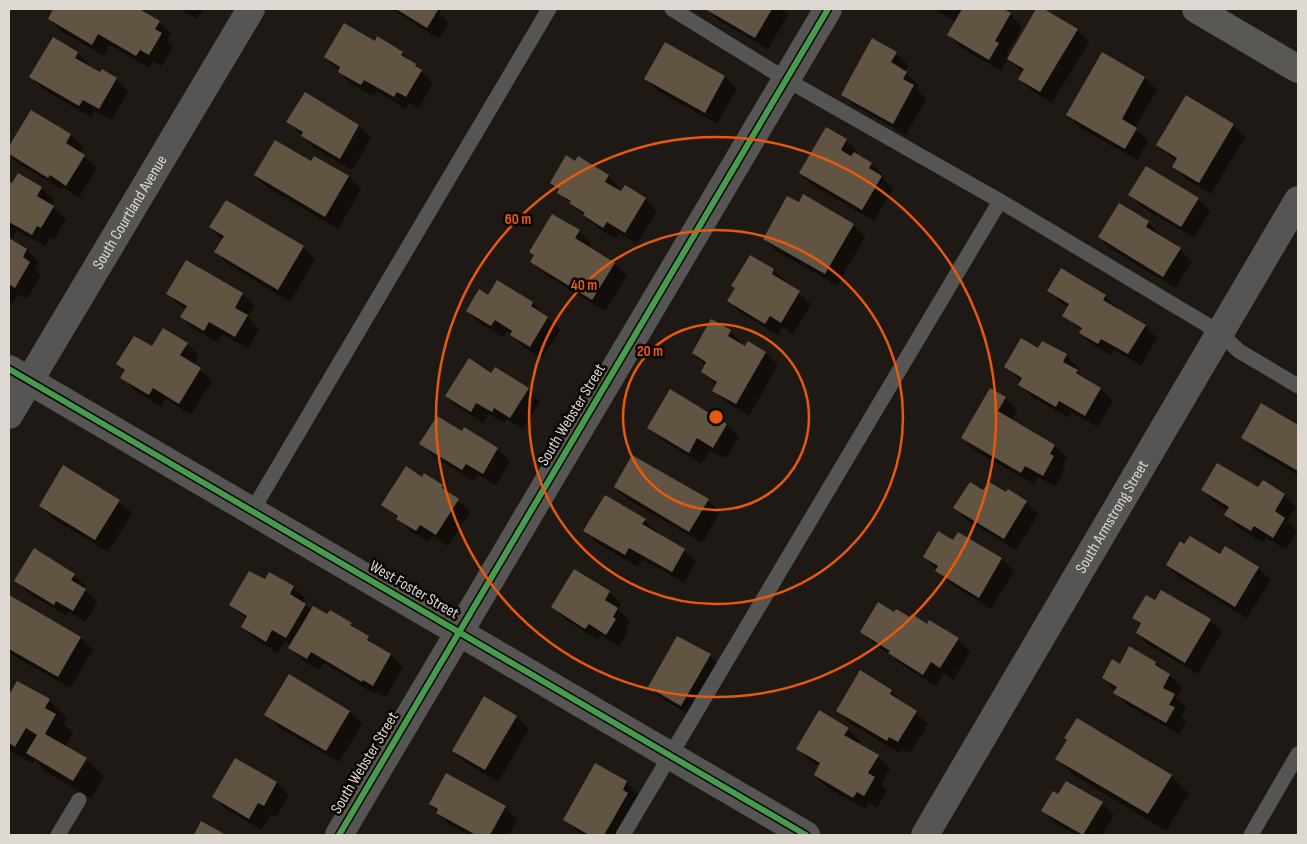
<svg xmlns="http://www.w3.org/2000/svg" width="1307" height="844" font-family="'Sofia Sans Condensed',sans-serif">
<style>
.shadow{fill:#0007;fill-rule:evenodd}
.building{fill:#625443}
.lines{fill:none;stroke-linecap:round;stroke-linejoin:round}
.service{stroke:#565553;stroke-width:15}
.minor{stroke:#565553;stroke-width:28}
.secondary{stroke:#5a5855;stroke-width:28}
.cycleway-casing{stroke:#080503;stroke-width:9}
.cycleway{stroke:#469c4c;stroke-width:6}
.ring{fill:none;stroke:#e8590c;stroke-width:2.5}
.labels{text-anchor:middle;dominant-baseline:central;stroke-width:5;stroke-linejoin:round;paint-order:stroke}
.street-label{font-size:16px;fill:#dfd9d3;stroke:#080503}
.centre{fill:#e8590c;stroke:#080503;stroke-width:2.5}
.ring-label{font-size:15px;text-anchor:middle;font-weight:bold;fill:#e8590c;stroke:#080503;stroke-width:5;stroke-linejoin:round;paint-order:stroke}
</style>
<rect width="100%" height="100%" fill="#1e1914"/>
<g class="shadow">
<polygon points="55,9 95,9 100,12 102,9 137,9 159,22 171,34 167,40 173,46 162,66 153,61 149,68 110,45 104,56 61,31 49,19"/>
<polygon points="179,9 203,9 197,19"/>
<polygon points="391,9 442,9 439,13 449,23 439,39"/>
<polygon points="707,9 781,9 788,15 768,49 718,20"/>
<polygon points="933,9 1000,9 1010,14 1022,27 1007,53 1010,56 1038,9 1042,9 1077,30 1089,42 1052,103 1032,91 1020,79 1023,73 1008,59 1001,71 960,47 948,34 956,22"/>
<path d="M53,39l24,14 13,13 -1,1 12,7 15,5 12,12 -16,29 -17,-9 -4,6 -48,-28 -12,-12zM75,55h3l-5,9z"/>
<polygon points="375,42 402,53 433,83 419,108 409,103 406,109 377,91 374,96 351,84 326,57"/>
<polygon points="665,44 725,77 737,89 717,124 658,91 646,79"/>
<polygon points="896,53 908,65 905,72 919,85 916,89 926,99 906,135 855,106 842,94"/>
<polygon points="1102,54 1145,78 1157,90 1135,128 1148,141 1137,160 1079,127 1067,115"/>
<polygon points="305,94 359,126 371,138 352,170 314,148 288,122"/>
<polygon points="31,112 71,135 83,147 80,153 97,168 79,197 62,187 61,189 19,164 9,154 9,148"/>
<polygon points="1233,125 1245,137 1211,194 1186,179 1173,167 1177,161 1170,157 1158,145"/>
<polygon points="846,140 858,152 857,155 872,164 884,176 882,178 893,189 874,221 812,185 800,173"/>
<polygon points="315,157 349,177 361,189 338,229 267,187 255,175 312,163"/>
<polygon points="576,162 608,176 620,188 618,191 645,199 657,211 637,244 619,233 616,239 597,227 571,204 551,183"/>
<polygon points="9,182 12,184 41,188 54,200 51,205 66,219 54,239 50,238 45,246 17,231 13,238 9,236"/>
<polygon points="1130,195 1198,199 1210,211 1194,238 1142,207"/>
<polygon points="553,216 579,231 591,244 589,248 615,264 627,276 605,311 544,274 532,262 535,256 531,252"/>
<polygon points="1148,222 1160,235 1159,237 1180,249 1192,262 1175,288 1111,249 1099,237"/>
<polygon points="853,225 865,237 837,285 776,251 764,238"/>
<polygon points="211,227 303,247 315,259 290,302 228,264 216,252 223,240"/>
<polygon points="9,240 27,250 39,262 35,269 41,275 27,299 19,294 13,303 9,300"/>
<polygon points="186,261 243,294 255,306 248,317 259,329 248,349 222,334 217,342 194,329 181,317 186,309 180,306 167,294"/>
<polygon points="773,270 811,304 793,334 782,327 778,335 741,313 729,301 736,289 733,286"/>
<polygon points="1049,291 1105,296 1118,308 1117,309 1145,326 1157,338 1141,366 1114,350 1110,355 1093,345 1080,333 1082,331 1064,316 1069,308 1061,303"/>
<polygon points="489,297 532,303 560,330 542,358 523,347 512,334 507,331 503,337 479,323 467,310"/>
<polygon points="730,331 742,343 741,345 746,348 749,343 766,353 778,365 749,416 726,402 714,390 717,385 702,372 706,366 693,353"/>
<polygon points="1043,342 1066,355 1078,368 1077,371 1087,381 1101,389 1113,401 1098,427 1071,412 1069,418 1032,397 1019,385 1021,381 1005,367 1039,349"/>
<polygon points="187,344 199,356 194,365 212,381 191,415 166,399 161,407 134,390 122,377 125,372 117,364 152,348"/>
<polygon points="491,375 528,389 540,402 523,429 507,419 504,423 489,414 483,423 459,408 446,396"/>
<polygon points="671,391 727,425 739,437 726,459 710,450 701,464 661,439 649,427"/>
<polygon points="1005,398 1017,410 1011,421 1055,446 1067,458 1062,466 1065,469 1055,487 1038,477 1034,484 974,450 962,437"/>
<polygon points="1262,405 1298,426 1298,475 1255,450 1243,438"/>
<polygon points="465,429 498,449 510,461 496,485 478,475 474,481 433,456 421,444 462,433"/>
<polygon points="425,475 443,486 470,512 448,546 432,536 428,542 410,531 383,504 422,478"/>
<polygon points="615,487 708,500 720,512 702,543 627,499"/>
<polygon points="1259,489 1284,495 1296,507 1287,522 1297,531 1286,549 1266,538 1263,543 1238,527 1226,515 1228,511 1214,502 1202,490"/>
<polygon points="984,492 1026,502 1038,514 1016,550 967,520 955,508"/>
<polygon points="119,501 132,513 108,552 52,518 40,506"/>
<polygon points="645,520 657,532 656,534 684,550 696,562 684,583 642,559 638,567 597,543 585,531"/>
<polygon points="959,533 1002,559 1014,571 991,609 949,583 924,557 954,542"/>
<polygon points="1225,548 1258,568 1271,580 1247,618 1179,577 1167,565 1220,556"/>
<polygon points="74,575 86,587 85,590 97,602 85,622 69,612 67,616 28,593 16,581"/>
<polygon points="265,581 293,587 306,599 303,603 312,611 351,624 380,649 391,655 403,667 386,697 376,691 374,694 324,663 319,670 302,660 290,648 291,645 284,641 278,653 255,639 242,627 247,620 231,605"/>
<polygon points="609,592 621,604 618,610 630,621 625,629 628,632 619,646 601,635 598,640 565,619 553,607"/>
<polygon points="9,597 81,638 93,650 70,688 9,653"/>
<polygon points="1155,602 1210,620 1222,632 1198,674 1149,645 1137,633 1142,626 1134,618"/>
<polygon points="895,614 958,639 970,652 953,680 943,673 936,686 902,665 892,656 874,644 862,632"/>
<polygon points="710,655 722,668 694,717 662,699 649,687"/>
<polygon points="1156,663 1182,687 1176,698 1186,707 1181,716 1186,721 1179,734 1127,705 1103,678 1120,665"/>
<polygon points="289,676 350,712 362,724 339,762 278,727 266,714"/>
<polygon points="17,683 49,700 67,718 64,724 73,733 65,747 86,759 104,777 91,798 45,771 35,760 33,764 9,750 9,698"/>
<polygon points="891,691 928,724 910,753 902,748 899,753 850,723 837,711"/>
<polygon points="485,698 516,717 529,729 498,782 466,763 453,751"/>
<polygon points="848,729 860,741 858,745 878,756 890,769 881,784 887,790 877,808 869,803 865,809 827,787 815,775 820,766 810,761 798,749"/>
<polygon points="1057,759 1171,776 1189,794 1166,831 1075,776"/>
<polygon points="235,760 277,783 289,795 276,817 271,814 261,830 226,809 214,797"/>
<polygon points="596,765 626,782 639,795 623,835 582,835 565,820"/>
<polygon points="1059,796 1102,803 1114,815 1102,835 1076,835 1055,823 1043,811"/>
<polygon points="430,804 505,807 517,820 509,835 469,835 449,825"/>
</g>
<g class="building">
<polygon points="53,9 97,9 99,10 100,9 139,9 160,21 155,29 162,33 149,55 140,50 136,56 98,34 92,45 48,19"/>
<polygon points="396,9 436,9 438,10 427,28"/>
<polygon points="705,9 772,9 755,38"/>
<polygon points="962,9 1003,9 1011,13 995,41 999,43 989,60 947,35"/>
<polygon points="1036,9 1044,9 1078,29 1040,92 1018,79 1024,69 1007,59"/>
<polygon points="344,23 375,41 377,36 403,52 401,55 416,64 415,66 422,70 406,97 397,92 394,97 364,80 361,85 338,72 340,67 324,57"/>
<polygon points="53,37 78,52 75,58 100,72 102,69 117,78 99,109 83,100 79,106 29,77"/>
<polygon points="872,38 897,52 891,62 907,72 903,79 914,85 893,124 841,95"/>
<polygon points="665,42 725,76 705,113 644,79"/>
<polygon points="1102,52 1145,77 1122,119 1137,128 1125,149 1066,115"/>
<polygon points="305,92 359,125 340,159 301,136 303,132 286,122"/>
<polygon points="1186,95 1234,124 1199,183 1172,167 1177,158 1156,145"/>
<polygon points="31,110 71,134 66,143 85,155 66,186 50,175 48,178 9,154 9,146"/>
<polygon points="826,127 847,139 841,150 851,156 854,152 872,163 869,168 882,176 862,210 799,173"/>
<polygon points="275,140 311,161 314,156 349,176 325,217 254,175"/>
<polygon points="566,155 575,161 578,156 609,175 605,182 621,191 625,185 646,198 625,233 607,222 603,228 583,215 585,213 569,203 571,201 557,193 559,189 550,183"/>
<polygon points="1146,166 1199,198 1181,227 1128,195"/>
<polygon points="18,173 42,187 37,196 54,206 41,228 37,226 32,235 9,222 9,181 12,183"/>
<polygon points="803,194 854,224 825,274 763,239 787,196 799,202"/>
<polygon points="226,200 304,246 278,290 214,252 224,236 209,227"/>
<polygon points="1119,203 1149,221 1146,227 1181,248 1163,277 1098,237"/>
<polygon points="552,214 580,230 575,238 615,263 592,300 530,262 534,255 529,252"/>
<polygon points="9,238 27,249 23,257 30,262 15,288 9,284"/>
<polygon points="750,255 774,269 772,274 800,291 781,323 770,316 765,324 727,301 735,288 731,286"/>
<polygon points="186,260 243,293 235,308 248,315 235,337 209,322 204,331 180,317 187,306 166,294"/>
<polygon points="1061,268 1106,295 1103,300 1146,325 1128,354 1101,339 1098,344 1079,333 1082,328 1062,316 1069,304 1047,291"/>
<polygon points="497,280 533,302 531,306 548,317 530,347 510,335 512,331 495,320 491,326 466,311 479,289 488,295"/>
<polygon points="711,319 731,330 728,336 745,346 748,341 766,352 736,404 712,391 717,382 701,372 706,362 692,353"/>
<polygon points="163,328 188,343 180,355 201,368 179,404 153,388 149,395 120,378 125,370 116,364 134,336 152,346"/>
<polygon points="1021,338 1038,348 1042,341 1067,354 1063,362 1078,370 1076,373 1101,388 1085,416 1059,401 1056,407 1018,385 1022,378 1004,367"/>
<polygon points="469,358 491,373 495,367 529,388 510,418 494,408 492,412 476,403 471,412 445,396"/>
<polygon points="990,388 1006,397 998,411 1055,445 1050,454 1054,456 1043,476 1025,466 1021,473 961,438"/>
<polygon points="670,389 727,424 713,448 697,438 689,453 647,428"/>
<polygon points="1261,403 1298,425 1298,471 1241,438"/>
<polygon points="437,416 462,431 464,427 498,448 483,474 466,464 462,470 419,444"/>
<polygon points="632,455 709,499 689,532 614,487"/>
<polygon points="1217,463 1258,487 1263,480 1285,494 1275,511 1285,518 1273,538 1254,526 1251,531 1224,515 1229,507 1201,490"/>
<polygon points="63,465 120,500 95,540 39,506"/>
<polygon points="406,466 422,477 424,473 443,485 442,488 459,499 436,535 420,525 416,531 396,519 398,516 381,505"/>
<polygon points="970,482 983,490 989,482 1006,492 1008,489 1027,501 1004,539 953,508"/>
<polygon points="605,495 646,519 642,524 685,549 672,572 629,548 625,555 583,531"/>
<polygon points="938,531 953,540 958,532 1002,558 979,598 935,571 938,566 923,557"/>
<polygon points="1190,536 1220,554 1225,546 1259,567 1235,607 1166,565 1180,541 1184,544"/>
<polygon points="34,548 75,574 71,580 86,589 73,611 56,601 54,605 14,581"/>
<polygon points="574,569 610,591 605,600 618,608 613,617 616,619 606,635 589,624 585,629 551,607"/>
<polygon points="249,571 265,579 269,572 294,586 290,594 306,604 286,638 272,630 266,642 241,627 247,616 229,605"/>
<polygon points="1161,590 1211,619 1185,663 1136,633 1141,623 1132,618 1146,595 1155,600"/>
<polygon points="9,595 81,637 58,677 9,649"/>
<polygon points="878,602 894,612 896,609 910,617 912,614 927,624 929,620 959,638 940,668 931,662 923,675 888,653 890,651 860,632"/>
<polygon points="313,606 327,614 330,610 352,623 350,625 369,636 367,640 391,654 373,686 363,680 362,682 311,652 307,659 288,648"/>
<polygon points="677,636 711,654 681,706 648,687"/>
<polygon points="1129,646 1156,662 1155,665 1170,674 1163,688 1175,694 1169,705 1175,707 1166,723 1113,693 1117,687 1102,678 1112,659 1120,664"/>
<polygon points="860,670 892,690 890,694 917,711 898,742 889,737 887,741 836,711"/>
<polygon points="289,674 350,711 326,751 264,715"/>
<polygon points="17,681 50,699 45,708 56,714 45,734 87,758 73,781 26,753 37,735 26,728 15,747 9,743 9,695"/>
<polygon points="484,696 517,716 485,770 452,751"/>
<polygon points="819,710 849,728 844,735 879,755 868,773 875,777 864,796 857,792 853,798 814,775 820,763 796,749"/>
<polygon points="1077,718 1172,775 1148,814 1055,759 1067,740 1064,738"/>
<polygon points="235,758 277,782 264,806 258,803 249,819 212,797"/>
<polygon points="595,763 627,781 623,790 628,793 604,835 589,835 563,820"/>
<polygon points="446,773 506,806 490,835 476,835 436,813 438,809 429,804"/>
<polygon points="1066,781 1103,802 1083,835 1041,811 1053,791 1058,794"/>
<polygon points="201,821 226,835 194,835"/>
</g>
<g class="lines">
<g class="service">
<polyline points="672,9 787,80 1000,201 1219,332 1239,351 1298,386"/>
<polyline points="252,511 549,9"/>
<polyline points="58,835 79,800"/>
<polyline points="623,835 1000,201"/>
<polyline points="1251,835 1298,754"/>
</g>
<g class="minor">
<polyline points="9,369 806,835"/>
<path id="s1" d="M9,415l242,-406"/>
<polyline points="339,835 828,9"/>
<path id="s2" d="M925,835l373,-635"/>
</g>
<polyline class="secondary" points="1196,9 1298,69"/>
<g class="cycleway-casing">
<g id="cycleway">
<polyline points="9,369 806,835"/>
<polyline points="339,835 828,9"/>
</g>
</g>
<use href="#cycleway" class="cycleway"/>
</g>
<g class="ring">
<circle cx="716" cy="417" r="93"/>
<circle cx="716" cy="417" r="187"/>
<circle cx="716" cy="417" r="280"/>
</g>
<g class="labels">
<g class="street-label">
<text stroke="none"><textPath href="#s1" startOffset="236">South Courtland Avenue</textPath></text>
<text transform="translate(572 415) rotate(-59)">South Webster Street</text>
<text stroke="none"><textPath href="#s2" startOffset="369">South Armstrong Street</textPath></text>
<text transform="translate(414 590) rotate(30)">West Foster Street</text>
<text transform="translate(365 763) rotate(-59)">South Webster Street</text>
</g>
</g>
<circle cx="716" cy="417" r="8" class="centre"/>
<g class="ring-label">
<text x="518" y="224">60 m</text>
<text x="584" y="290">40 m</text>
<text x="650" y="356">20 m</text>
</g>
<rect width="1307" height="844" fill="none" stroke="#dfd9d3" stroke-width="20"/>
</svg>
